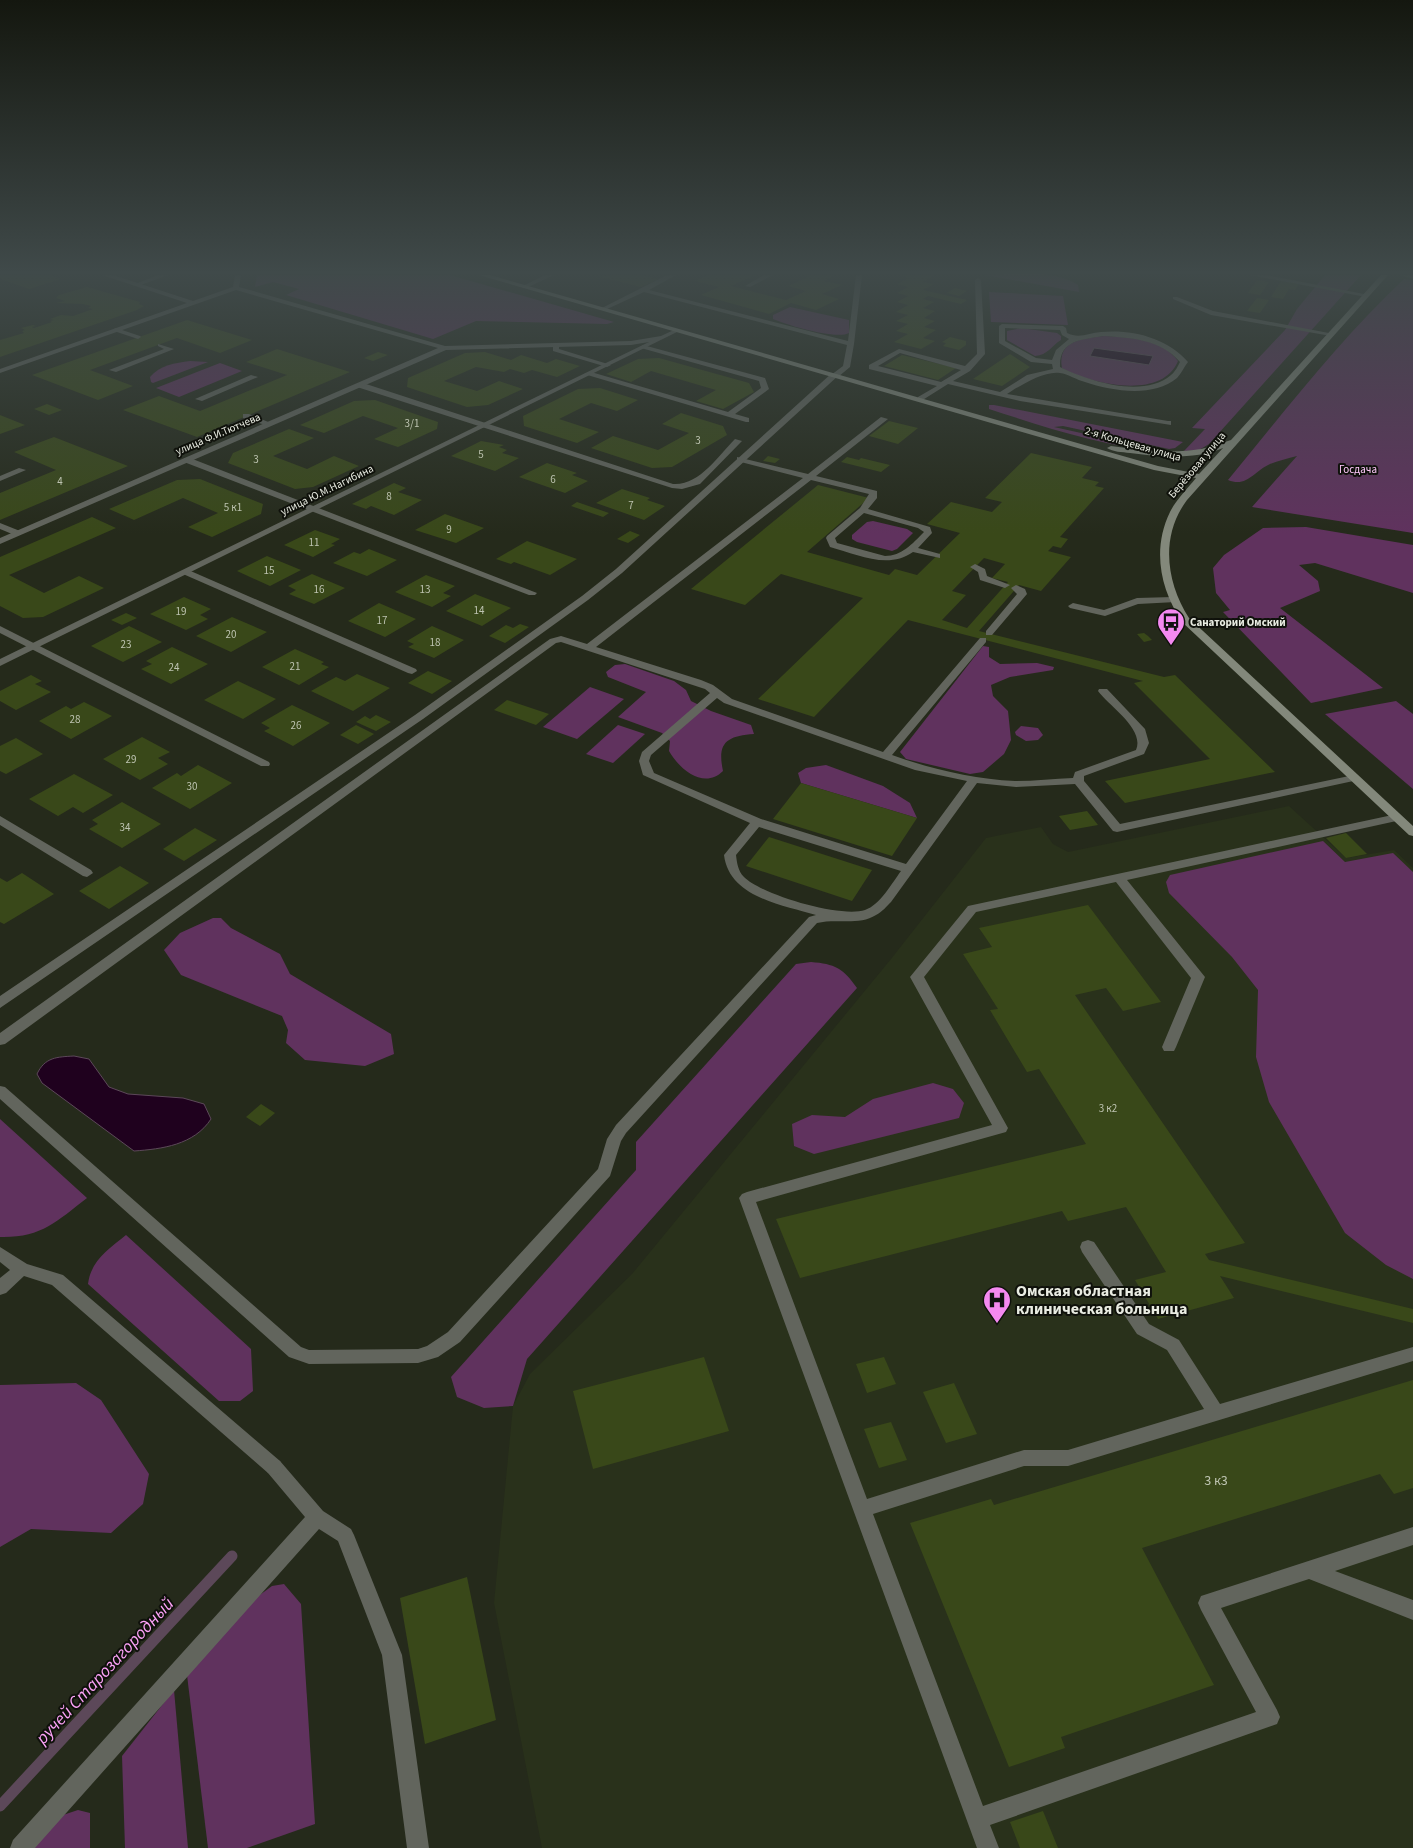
<svg xmlns="http://www.w3.org/2000/svg" width="1413" height="1848" font-family="'Source Sans 3',sans-serif">
<style>
.built{fill:#29311b}
.green{fill:#60325e}
.water{fill:#1f011e;stroke:#5c4859}
.lines{fill:none;stroke-linecap:round;stroke-linejoin:round}
.stream{stroke:#5c4859;stroke-width:11}
.building{fill:#394819;fill-rule:evenodd}
.service{fill:#62655d;fill-rule:evenodd}
.minor{fill:#62655d;fill-rule:evenodd}
.secondary{fill:#83887b;fill-rule:evenodd}
.labels{text-anchor:middle;dominant-baseline:central;stroke-width:4;stroke-linejoin:round;paint-order:stroke}
.number-label{font-size:11px;fill:#bdc3b0}
.far-street-label{font-size:11px;fill:#e9ece2;stroke:#0f110b}
.far-park-label{font-size:11px;fill:#fec8fb;stroke:#0f110b}
.far-poi-label{font-size:11px;font-weight:bold;fill:#e9ece2;stroke:#0f110b;text-anchor:start}
.near-number-label{font-size:14px;fill:#bdc3b0}
.near-poi-label{font-size:16px;font-weight:bold;fill:#e9ece2;stroke:#0f110b;text-anchor:start}
.near-water-label{font-size:18px;font-style:italic;fill:#fca2f7;stroke:#0f110b}
</style>
<rect width="100%" height="100%" fill="#252a1b"/>
<polygon class="built" points="1289,806 1346,858 1394,850 1413,868 1413,1848 542,1848 494,1603 513,1406 530,1374 632,1274 891,959 986,838 1041,827 1053,844 1068,852"/>
<g class="green">
<polygon points="257,275 450,275 614,322 607,324 476,321 433,339 286,295 299,289 273,282 255,287"/>
<path d="M985,275c29,0 67,-7 93,10l1,7z"/>
<polygon points="1325,275 1361,275 1209,444 1199,450 1184,451 1205,429 1192,428 1285,330 1297,309"/>
<path d="M1404,279l9,1v253l-161,-26 45,-51c-9,2 -19,5 -27,8 -16,7 -23,24 -42,16 57,-69 111,-140 176,-201z"/>
<polygon points="989,292 1063,296 1068,325 991,322"/>
<path d="M790,307l59,13v13c-13,7 -62,-8 -76,-14v-4z"/>
<path d="M1021,328l36,5 4,3v4c-10,6 -13,15 -26,16l-28,-16v-9z"/>
<path d="M1104,336c27,2 57,2 74,25 -16,40 -88,23 -116,7 -5,-29 22,-29 42,-32z"/>
<path d="M190,361l18,1 -55,21 -2,-1 -1,-5c10,-12 25,-14 40,-16z"/>
<polygon points="220,363 242,371 179,397 156,388"/>
<path d="M989,405h5l189,37 -8,6 -6,1 -106,-23 -9,1 108,24c-59,-4 -117,-24 -173,-42z"/>
<polygon points="873,521 907,529 913,533 897,549 892,551 857,542 852,539 852,535 867,522"/>
<polygon points="1306,527 1413,545 1413,593 1315,563 1299,565 1318,581 1320,591 1280,608 1383,688 1311,703 1223,612 1230,610 1216,593 1213,568 1224,555 1263,528"/>
<polygon points="983,646 989,647 989,657 1000,664 1037,663 1054,667 1053,670 1010,677 991,685 993,696 1008,711 1011,740 1004,754 983,772 970,774 906,759 900,752"/>
<path d="M625,664l49,17 12,9 5,11 20,10 40,14 3,9c-28,2 -37,9 -31,37 -19,19 -44,-2 -54,-20l1,-10 -8,-8 -44,-16 28,-25 -38,-15 -2,-5 9,-7z"/>
<polygon points="590,687 624,699 577,739 543,727"/>
<polygon points="1396,701 1413,714 1413,789 1325,714"/>
<polygon points="618,725 645,734 613,763 586,754"/>
<polygon points="1021,726 1038,728 1043,735 1038,740 1026,741 1016,735 1015,732"/>
<polygon points="826,765 883,786 910,803 917,818 801,783 798,773 806,768"/>
<polygon points="1323,841 1345,862 1393,853 1413,872 1413,1279 1386,1265 1345,1233 1269,1102 1256,1057 1258,990 1232,957 1169,893 1166,882 1170,875"/>
<polygon points="213,918 221,918 231,928 280,954 290,974 391,1034 394,1054 365,1066 305,1060 286,1043 288,1030 282,1016 181,975 164,950 180,933"/>
<path d="M811,962c24,2 32,6 46,26l-330,371 -14,47 -29,2 -27,-11 -6,-20 185,-207v-28l160,-178z"/>
<polygon points="933,1083 953,1089 964,1103 959,1118 814,1154 794,1146 792,1124 812,1115 845,1117 873,1099"/>
<path d="M0,1119l87,79c-31,24 -46,40 -87,39z"/>
<path d="M126,1235l125,114 2,42 -13,10h-21l-131,-117c3,-24 21,-35 38,-49z"/>
<polygon points="76,1383 101,1400 149,1474 143,1504 111,1533 31,1529 0,1547 0,1385"/>
<polygon points="284,1584 301,1604 315,1824 247,1848 208,1848 187,1675 257,1597 272,1586"/>
<polygon points="174,1690 188,1848 125,1848 122,1756"/>
<polygon points="78,1810 90,1813 90,1848 31,1848 57,1817"/>
</g>
<g class="water">
<polygon points="1094,348 1153,356 1149,365 1090,356"/>
<path d="M74,1056l15,3 20,28 19,7 55,4 21,6 7,15c-17,26 -49,30 -77,32l-92,-68 -5,-9c8,-17 20,-17 37,-18z"/>
</g>
<g class="lines">
<polyline class="stream" points="0,1806 232,1556"/>
</g>
<g class="building">
<polygon points="0,275 51,275 61,279 29,289 0,279"/>
<polygon points="642,275 658,279 641,287 597,276"/>
<polygon points="707,275 755,275 731,286 786,300 806,291 788,286 808,277 805,275 835,275 824,281 842,285 822,294 839,299 816,310 791,303 769,314 701,295 719,287 695,281"/>
<polygon points="899,275 934,275 923,282 934,284 923,290 967,300 961,304 928,296 923,299 934,302 923,308 935,311 924,318 935,321 924,327 936,330 923,338 935,341 921,349 894,342 908,334 896,331 908,324 896,321 908,315 896,312 908,305 897,302 908,296 897,293 908,287 897,284 909,278"/>
<polygon points="1257,280 1269,282 1260,295 1248,293"/>
<polygon points="1281,281 1299,284 1295,290 1289,289 1283,299 1271,297"/>
<polygon points="87,287 140,302 139,304 144,306 137,310 0,357 0,340 24,333 22,331 25,330 21,328 33,325 36,326 32,327 34,328 52,322 50,321 54,320 50,319 61,315 73,316 93,309 88,308 91,306 83,304 56,303 65,301 56,298 59,295"/>
<polygon points="955,288 967,291 959,296 947,293"/>
<polygon points="1257,298 1269,300 1260,313 1247,311"/>
<polygon points="187,320 252,340 220,353 177,338 90,370 133,386 98,400 32,375"/>
<polygon points="950,337 966,341 966,345 959,350 943,346 946,343 942,342"/>
<polygon points="277,349 350,372 197,437 123,410 159,396 200,411 287,375 246,362"/>
<polygon points="378,352 388,355 373,361 364,358"/>
<polygon points="485,352 511,360 521,355 547,363 556,359 580,366 557,377 532,370 524,373 510,369 504,372 476,367 444,381 477,391 499,381 523,389 488,405 467,407 407,387 408,378 465,353"/>
<polygon points="1010,354 1030,367 1002,386 973,379"/>
<polygon points="902,355 956,368 938,380 884,366"/>
<polygon points="659,358 749,383 754,392 723,409 696,401 716,390 651,371 631,382 606,374 638,359"/>
<polygon points="600,388 638,400 617,411 591,403 559,419 599,432 577,443 524,426 523,416 578,389"/>
<polygon points="375,400 438,422 437,429 398,447 374,439 398,428 363,416 324,433 300,425 354,401"/>
<polygon points="47,404 62,410 49,415 34,409"/>
<polygon points="681,413 723,426 727,435 672,467 652,468 591,448 613,436 658,450 689,433 662,424"/>
<polygon points="0,415 25,425 0,434"/>
<polygon points="889,421 918,428 898,444 869,436"/>
<polygon points="289,429 314,438 273,456 307,469 334,456 359,466 313,487 295,489 228,463 233,453"/>
<polygon points="54,437 128,466 0,520 0,493 56,470 14,452"/>
<polygon points="481,441 504,445 499,447 507,450 502,453 519,458 495,471 451,456"/>
<path d="M1031,453l61,14 -10,11 17,4 -4,4 9,2 -44,49 8,2 -7,9 -8,-2 -5,5 23,6 -30,34 -22,-6 -40,46 185,46 11,-2 100,97 -150,31 -20,-22 105,-22 -76,-76 9,-2 -235,-61 -94,97 -56,-18 105,-101 -82,-24 -36,31 -54,-16 127,-104 51,13 -62,54 82,23 6,-6 22,6 43,-42 -33,-9 24,-22 41,10 10,-10 -17,-4zM984,558l21,6 -13,14 16,4 -41,46 -25,-8 24,-25 -14,-4z"/>
<polygon points="768,456 780,459 775,463 763,461"/>
<polygon points="847,457 859,460 861,458 890,465 881,472 841,462"/>
<polygon points="547,463 577,473 572,475 588,481 565,493 519,477"/>
<polygon points="200,479 263,504 261,514 212,537 188,527 218,513 183,498 134,520 109,509 177,480"/>
<polygon points="394,483 406,488 398,492 422,500 394,515 371,506 366,509 352,504"/>
<polygon points="622,489 650,498 647,500 665,506 644,520 596,503"/>
<polygon points="577,502 609,513 603,517 571,506"/>
<polygon points="445,514 484,528 456,543 415,530"/>
<polygon points="92,517 116,528 9,575 44,593 79,576 104,588 43,617 23,618 0,606 0,557"/>
<polygon points="315,530 340,539 331,544 335,545 313,557 284,545"/>
<polygon points="630,531 640,535 628,543 617,539"/>
<polygon points="527,541 577,559 550,575 514,562 511,564 496,559"/>
<polygon points="369,549 397,560 367,576 333,563 354,552 360,554"/>
<polygon points="267,556 301,570 270,586 237,571"/>
<polygon points="312,574 345,588 314,604 289,594 296,590 288,586"/>
<polygon points="426,575 455,586 443,593 451,596 432,607 395,592"/>
<polygon points="475,594 511,608 482,626 446,611"/>
<polygon points="184,597 211,609 200,615 208,619 186,630 150,614"/>
<polygon points="379,603 416,619 385,637 348,621"/>
<polygon points="126,613 137,618 122,625 111,620"/>
<polygon points="232,617 267,632 231,652 196,636"/>
<polygon points="520,624 529,627 505,643 489,636 506,625 513,628"/>
<polygon points="129,626 162,642 123,662 91,646"/>
<polygon points="432,626 464,640 434,658 408,647 414,644 407,641"/>
<polygon points="1144,633 1148,636 1152,640 1144,642 1137,634"/>
<polygon points="172,647 208,664 171,684 141,669 152,664 146,661"/>
<polygon points="295,649 324,662 321,664 329,667 299,685 262,667"/>
<polygon points="428,671 452,681 432,694 408,683"/>
<polygon points="357,674 390,688 353,711 311,691 336,677 345,681"/>
<polygon points="31,675 42,681 35,684 51,692 16,710 0,701 0,691"/>
<polygon points="238,681 276,699 243,719 204,700"/>
<polygon points="507,700 549,714 536,725 494,710"/>
<polygon points="84,702 112,716 71,739 39,721 66,706 71,709"/>
<polygon points="292,705 330,723 293,746 264,731 270,728 261,723"/>
<polygon points="376,715 391,722 376,731 356,722 365,716 370,719"/>
<polygon points="356,725 374,734 358,744 340,735"/>
<polygon points="142,737 170,752 158,758 168,764 140,780 103,759"/>
<polygon points="16,738 43,754 6,774 0,771 0,746"/>
<polygon points="198,765 232,783 190,809 152,788 177,773 181,776"/>
<polygon points="74,774 113,795 83,813 73,807 58,816 29,799"/>
<polygon points="801,783 917,818 892,856 773,819"/>
<polygon points="122,802 161,824 122,848 89,829 98,824 92,820"/>
<polygon points="1087,811 1098,825 1070,830 1059,816"/>
<polygon points="195,828 217,840 184,861 163,849"/>
<polygon points="1346,833 1367,854 1346,858 1326,838"/>
<polygon points="769,837 872,870 852,901 746,866"/>
<polygon points="120,866 149,883 109,909 79,891"/>
<polygon points="22,873 54,894 4,924 0,922 0,878 7,882"/>
<polygon points="1088,905 1161,1002 1123,1011 1106,988 1075,995 1245,1243 1205,1254 1209,1260 1413,1309 1413,1323 1220,1276 1234,1298 1158,1319 1135,1280 1166,1272 1126,1207 1068,1221 1062,1211 800,1278 776,1219 1086,1144 1039,1069 1027,1072 990,1010 998,1009 963,954 992,947 979,928"/>
<polygon points="261,1104 275,1113 260,1126 246,1117"/>
<polygon points="704,1357 729,1431 593,1469 573,1391"/>
<polygon points="884,1357 896,1384 867,1393 856,1364"/>
<polygon points="1413,1380 1413,1488 1394,1494 1380,1474 1142,1548 1214,1685 1061,1737 1065,1748 1009,1767 910,1523 991,1499 994,1505"/>
<polygon points="954,1383 977,1434 946,1443 923,1392"/>
<polygon points="891,1422 907,1460 879,1468 864,1429"/>
<polygon points="467,1577 496,1720 425,1744 400,1598"/>
<polygon points="1043,1811 1058,1848 1020,1848 1010,1822"/>
</g>
<g class="lines">
<g class="service">
<polygon points="158,275 168,275 138,286 133,285"/>
<polygon points="545,275 554,275 526,288 521,287"/>
<polygon points="667,275 676,275 649,290 848,341 856,275 862,275 854,344 850,367 838,377 831,375 843,366 847,345 644,292 605,310 600,309"/>
<polygon points="764,275 773,275 750,287 745,286"/>
<polygon points="1250,275 1266,275 1369,295 1366,297"/>
<polygon points="1402,275 1413,275 1413,279 1403,276"/>
<path d="M978,278l3,2 4,74 -15,17 -17,10 47,11 27,-17 26,-6 -1,-5 -21,-2 -32,-19v-17l3,-2 61,2 3,2 1,5c12,6 22,0 34,-1 31,-3 67,6 87,30 -4,5 -7,12 -11,16 -24,20 -65,13 -92,4 -8,-2 -17,-8 -25,-9 -15,-3 -41,13 -53,21l161,27h3v4l-151,-24 -72,-17 -27,17h-3v-4l19,-11 -68,-17v-4l30,-16 66,17 12,-12 -2,-74zM1005,328l55,2 2,5 7,4 -13,11 -4,10 -16,-2 -31,-17zM1103,336c29,2 57,3 77,26 -2,4 -5,10 -9,13 -28,24 -82,6 -111,-8 -1,-27 21,-27 43,-31zM900,353l61,17 -20,12 -63,-16z"/>
<polygon points="1173,297 1177,297 1213,311 1334,334 1331,336 1211,315 1173,299"/>
<polygon points="116,328 140,336 141,337 138,339 114,331 114,329"/>
<polygon points="556,343 559,345 559,349 611,365 607,367 553,351 553,345"/>
<polygon points="158,344 174,349 116,372 109,370 164,349 158,346"/>
<polygon points="643,345 765,378 769,389 735,414 749,418 749,422 746,422 584,374 591,372 728,412 761,388 759,381 641,348 640,347"/>
<polygon points="251,375 258,377 202,401 195,399"/>
<path d="M357,383h6l310,101c26,2 45,-28 62,-45l7,2 -42,43 -18,5 -10,-1 -315,-101z"/>
<polygon points="243,414 249,414 273,424 269,426 243,418"/>
<path d="M881,417l7,2 -72,57 61,15v7l-9,11 62,18 2,6 -14,15 22,6v4l-27,-6c-25,18 -57,2 -83,-5l-4,-9 1,-2 33,-28 9,-14 -58,-14 -215,167 105,33 12,5 19,14 151,53 97,-114h6v4l-94,113c39,14 81,24 123,26 19,0 39,-2 58,-3l2,-6 61,-22c9,-21 -26,-43 -38,-59l1,-2h8l38,40 4,14 -5,11 -60,22v5l36,43 234,-49 4,1 2,2 -2,2 -241,52 -4,-1 -38,-47 -59,3 -39,-4 -86,119c-4,4 -9,10 -15,13 -17,11 -40,3 -59,8l-191,210 -5,8 -11,35 -150,166 -22,15 -20,6 -109,1 -20,-7 -289,-258v-13l5,1 296,260 8,3 109,-1 9,-3 21,-14 150,-163 9,-30 9,-14 193,-208 7,-2c-34,-10 -87,-18 -92,-60l26,-32 -107,-48 -4,-14 3,-9 68,-59 -5,-4 -144,-47 -5,1 -551,401 -5,1v-12l550,-394 11,-3 26,8 216,-166 -66,-17v-4l71,17zM864,513l54,15 6,4c-12,12 -22,24 -39,24l-48,-13 -2,-5zM717,698l7,5 191,67 52,11 -61,83 -145,-45 -107,-46 -5,-12 2,-6zM759,827l142,44c-9,12 -21,34 -36,39 -25,8 -103,-15 -121,-33 -6,-6 -7,-14 -8,-22z"/>
<polygon points="184,458 190,458 537,593 535,595 529,595 184,462"/>
<polygon points="19,468 26,470 0,481 0,476"/>
<polygon points="0,523 20,531 21,533 17,536 0,529"/>
<polygon points="975,564 985,569 987,576 1010,585 1005,588 980,580 978,572 970,567"/>
<polygon points="186,569 416,669 417,671 412,674 408,673 183,574 181,572"/>
<polygon points="1016,585 1025,589 1027,594 992,635 986,635 986,631 1017,594 1011,588"/>
<polygon points="1173,597 1178,600 1176,602 1138,604 1105,616 1070,608 1068,606 1073,603 1104,610 1137,598"/>
<polygon points="0,626 269,762 270,764 269,766 261,766 0,633"/>
<polygon points="1397,814 1401,816 1403,818 1401,820 1127,880 1205,977 1176,1047 1174,1051 1164,1051 1162,1047 1191,978 1116,882 976,912 924,977 1008,1128 1006,1132 756,1202 867,1499 1024,1450 1068,1450 1204,1409 1167,1350 1137,1334 1082,1252 1080,1247 1082,1242 1088,1240 1094,1242 1149,1324 1179,1340 1220,1404 1413,1347 1413,1361 1068,1466 1024,1466 873,1514 983,1806 1256,1712 1201,1610 1198,1603 1201,1596 1413,1527 1413,1545 1335,1571 1413,1600 1413,1620 1309,1579 1221,1608 1277,1710 1280,1717 1277,1724 990,1825 999,1848 977,1848 739,1198 742,1194 747,1192 992,1125 910,977 968,906"/>
<polygon points="0,816 91,870 93,873 87,877 83,876 0,825"/>
<polygon points="274,1459 280,1461 323,1511 351,1529 354,1535 402,1655 429,1848 407,1848 382,1655 338,1541 319,1529 35,1848 10,1848 13,1840 305,1517 268,1473 265,1467 268,1461"/>
</g>
<g class="minor">
<polygon points="102,275 113,275 193,301 233,287 235,275 241,275 239,287 445,346 631,341 661,336 676,329 679,331 0,666 0,659 649,342 631,345 446,350 0,544 0,538 438,348 236,290 0,373 0,369 187,303"/>
<polygon points="832,373 839,375 622,573 588,600 423,719 0,1008 0,996 415,715 582,596 616,569"/>
<polygon points="0,1247 27,1264 63,1275 280,1461 283,1467 280,1473 274,1475 268,1473 52,1285 24,1276 6,1293 0,1295 0,1278 10,1270 0,1262"/>
</g>
<path class="secondary" d="M479,275h11l668,191 41,8 24,-26c-29,12 -63,9 -93,5 -8,-1 -17,-1 -23,-5l4,-2c30,4 60,8 90,3 10,-2 20,-6 30,-9l150,-165h7l-201,225c-27,36 -21,82 2,118l224,208v10l-4,-1 -227,-213c-22,-33 -30,-73 -12,-110 6,-12 17,-23 26,-34l-42,-8z"/>
</g>
<linearGradient id="sky" x2="0" y2="1"><stop stop-color="#14170f"/><stop offset="0.51" stop-color="#404a4a"/><stop offset="1" stop-color="#404a4a" stop-opacity="0"/></linearGradient>
<rect width="1413" height="534" fill="url(#sky)"/>
<defs>
<g id="bus-pin" transform="scale(1.4375)"><path d="M0 17L-7.5 6A9.5 9.5 0 1 1 7.5 6Z" fill="#f489f0" stroke="#0f110b"/><path d="M-5-6H5V4H4V6H2V4H-2V6H-4V4H-5ZM-3.5-4V0h7V-4ZM-3.5 1.2v1.5H-2V1.2ZM2 1.2v1.5H3.5V1.2Z" fill="#111"/></g>
<g id="hospital-pin" transform="scale(1.4375)"><path d="M0 17L-7.5 6A9.5 9.5 0 1 1 7.5 6Z" fill="#f489f0" stroke="#0f110b"/><path d="M-5-5h3v3.5h4V-5h3V5h-3V1.5h-4V5h-3Z" fill="#111"/></g>
</defs>
<g fill-rule="evenodd">
<use href="#bus-pin" x="1171" y="622"/>
<use href="#hospital-pin" x="997" y="1300"/>
</g>
<g class="labels">
<g class="number-label">
<text x="412" y="423">3/1</text>
<text x="698" y="440">3</text>
<text x="481" y="454">5</text>
<text x="256" y="459">3</text>
<text x="553" y="479">6</text>
<text x="60" y="481">4</text>
<text x="389" y="496">8</text>
<text x="631" y="505">7</text>
<text x="233" y="507">5 к1</text>
<text x="449" y="529">9</text>
<text x="314" y="542">11</text>
<text x="269" y="570">15</text>
<text x="319" y="589">16</text>
<text x="425" y="589">13</text>
<text x="479" y="610">14</text>
<text x="181" y="611">19</text>
<text x="382" y="620">17</text>
<text x="231" y="634">20</text>
<text x="435" y="642">18</text>
<text x="126" y="644">23</text>
<text x="295" y="666">21</text>
<text x="174" y="667">24</text>
<text x="75" y="719">28</text>
<text x="296" y="725">26</text>
<text x="131" y="759">29</text>
<text x="192" y="786">30</text>
<text x="125" y="827">34</text>
<text x="1108" y="1108">3 к2</text>
</g>
<g class="far-street-label">
<text transform="translate(218 434) rotate(-23)">улица Ф.И.Тютчева</text>
<text transform="translate(1133 444) rotate(16)">2-я Кольцевая улица</text>
<text transform="translate(1197 465) rotate(-50)">Берёзовая улица</text>
<text transform="translate(327 490) rotate(-26)">улица Ю.М.Нагибина</text>
</g>
<g class="far-park-label">
<text x="1358" y="469">Госдача</text>
</g>
<g class="far-poi-label">
<text x="1190" y="622">Санаторий Омский</text>
</g>
<g class="near-number-label">
<text x="1216" y="1481">3 к3</text>
</g>
<g class="near-poi-label">
<text x="1016" y="1291">Омская областная<tspan x="1016" dy="18">клиническая больница</tspan></text>
</g>
<g class="near-water-label">
<text transform="translate(105 1671) rotate(-47)">ручей Старозагородный</text>
</g>
</g>
</svg>
